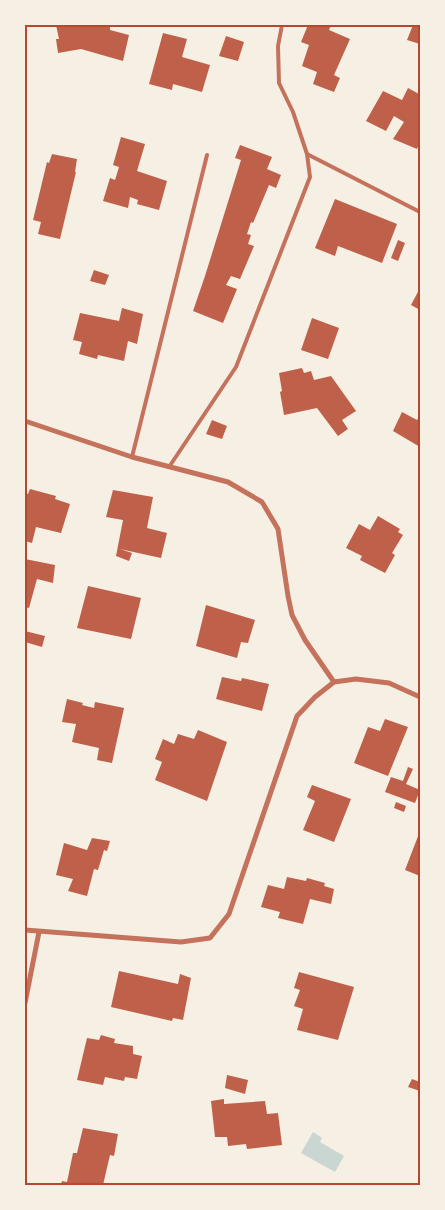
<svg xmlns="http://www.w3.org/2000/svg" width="445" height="1210" font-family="Lato,sans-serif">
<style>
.water{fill:#c9d6d2}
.building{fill:#bf614a}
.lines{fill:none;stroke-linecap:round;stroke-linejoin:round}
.service{stroke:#c5725c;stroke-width:4}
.minor{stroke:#c5725c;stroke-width:5}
.neatline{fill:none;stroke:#b5482f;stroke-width:2}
</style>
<rect width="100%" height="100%" fill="#f6efe4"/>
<polygon class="water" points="313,1132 322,1138 320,1142 344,1156 335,1172 301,1153"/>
<g class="building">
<polygon points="56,25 110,25 110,30 129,35 123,61 81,49 58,53 56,39 59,39"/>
<polygon points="308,25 331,25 329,30 350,39 334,75 340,78 334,92 313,84 317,72 302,66 309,45 301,42"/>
<polygon points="413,25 420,25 420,44 407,40"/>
<polygon points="163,33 187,39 182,57 210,65 202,92 173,84 172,90 149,84"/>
<polygon points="226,36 244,42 238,61 219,56"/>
<polygon points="408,88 419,94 418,97 420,98 420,142 417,149 393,139 404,122 394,116 386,131 366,121 383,91 402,100"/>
<polygon points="121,137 145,144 137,171 167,181 159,210 137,204 138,200 130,197 128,208 103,201 110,178 115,180 119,167 113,165"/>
<polygon points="240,145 272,157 267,169 281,175 276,188 269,185 253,223 251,222 247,234 251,235 248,244 254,246 240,279 231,276 226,285 237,289 223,323 193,311 205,276 241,160 235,158"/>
<polygon points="52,154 77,159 75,172 76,172 60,239 38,234 41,222 33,220 47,162 49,163"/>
<polygon points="335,199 397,224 382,263 338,246 335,256 315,248"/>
<polygon points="398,240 405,243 398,261 391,258"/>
<polygon points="94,270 109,275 105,285 90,281"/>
<polygon points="420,288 420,310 411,305"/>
<polygon points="122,308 143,314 137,344 128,341 124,361 98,355 97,359 79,354 82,342 73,340 80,313 119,321"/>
<polygon points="312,318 339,328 328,359 301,350"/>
<polygon points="302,368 304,373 311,371 314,380 331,376 356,411 342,420 348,429 338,436 317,408 284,415 280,392 282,391 279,373"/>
<polygon points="402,412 417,420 420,415 420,447 393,431"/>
<polygon points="212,420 227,426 222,439 206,434"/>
<polygon points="30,489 56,496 55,499 70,504 61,533 36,527 32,543 25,541 25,493 28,494"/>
<polygon points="113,490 153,497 147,528 167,533 161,558 120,549 132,553 129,561 116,556 123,520 106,517"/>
<polygon points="378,516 400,529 398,532 403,535 392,553 395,555 385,573 360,560 362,556 346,548 359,524 370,530"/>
<polygon points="25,559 55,565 53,583 37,579 29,608 25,607"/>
<polygon points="88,586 141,598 131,639 77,628"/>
<polygon points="206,605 255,620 248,643 241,642 237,658 196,646"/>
<polygon points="25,631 45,636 42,647 25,642"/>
<polygon points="222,677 241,681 242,678 269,684 262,711 216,699"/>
<polygon points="67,699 83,703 82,705 94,708 95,702 124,708 112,763 97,760 99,748 72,742 76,724 62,722"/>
<polygon points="385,719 408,727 388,776 354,763 368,727 380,731"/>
<polygon points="198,730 227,742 207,801 155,780 162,762 155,759 163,739 174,744 178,734 194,739"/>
<polygon points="408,767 413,769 406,784 420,790 415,803 385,792 391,777 403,781"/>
<polygon points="312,785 351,799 334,842 303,830 315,801 307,797"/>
<polygon points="396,802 406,806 404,812 394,808"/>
<polygon points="420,831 420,876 405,870"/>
<polygon points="92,838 110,841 107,851 104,850 98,870 94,869 87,896 68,891 73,879 56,875 64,843 87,850"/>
<polygon points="287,877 306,881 307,878 325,883 324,886 334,889 331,904 310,899 303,924 278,918 280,912 261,907 268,885 284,889"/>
<polygon points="119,971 178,984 180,974 191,978 183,1020 173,1018 172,1021 111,1007"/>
<polygon points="299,972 354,987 338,1040 297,1030 303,1009 294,1006 300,990 294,988"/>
<polygon points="101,1035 115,1039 114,1043 133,1046 133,1054 142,1056 137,1079 125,1077 124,1081 105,1077 103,1085 77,1080 87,1038 99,1040"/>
<polygon points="227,1075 248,1080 245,1094 225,1088"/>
<polygon points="412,1079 420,1082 420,1091 408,1087"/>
<polygon points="224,1099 224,1104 265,1101 267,1114 278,1113 282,1145 247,1149 246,1144 228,1146 227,1137 215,1137 211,1101"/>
<polygon points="83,1128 118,1134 114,1156 110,1155 103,1185 61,1185 62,1181 67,1182 73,1153 77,1153"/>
</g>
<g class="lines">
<g class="service">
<polyline points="307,154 420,212"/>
<polyline points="132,457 207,155"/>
<polyline points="169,467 236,367 310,177 307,154 293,112 279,83 278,46 282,25"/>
</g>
<g class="minor">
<polyline points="25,421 132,457 228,482 262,502 278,529 288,596 292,615 305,640 334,682"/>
<polyline points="25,930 181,942 210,938 229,914 297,716 315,697 334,682 356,679 389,683 420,697"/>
<polyline points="25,1003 39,932"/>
</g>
</g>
<rect width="445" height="1210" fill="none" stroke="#f6efe4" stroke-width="52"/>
<rect x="26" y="26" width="393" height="1158" class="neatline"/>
</svg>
